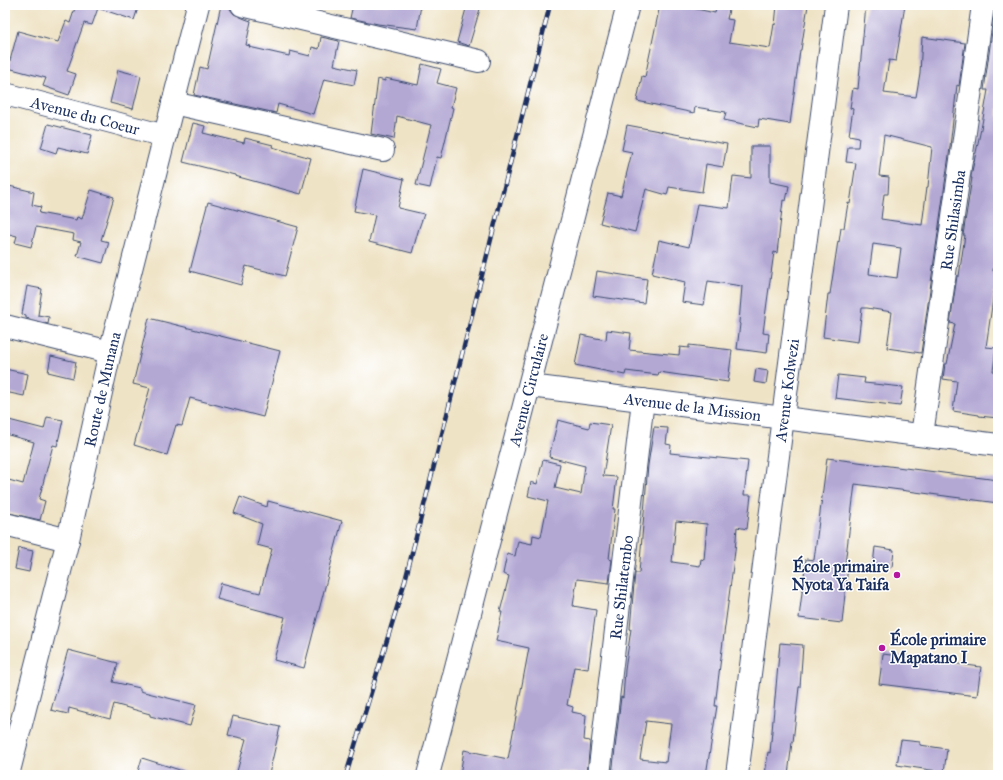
<svg xmlns="http://www.w3.org/2000/svg" width="1003" height="780" font-family="'IM FELL Great Primer',serif">
<style>
.building{fill:#b3a8d4;fill-rule:evenodd}
.lines{fill:none;stroke-linecap:round;stroke-linejoin:round}
.minor-casing{stroke:#3b4a6d;stroke-width:24}
.major-casing{stroke:#3b4a6d;stroke-width:24}
.minor{stroke:#fff;stroke-width:22}
.major{stroke:#fff;stroke-width:22}
.rail-casing{stroke:#1b2f5e;stroke-width:4.5}
.rail{stroke:#fff;stroke-width:3;stroke-dasharray:9;stroke-linecap:butt}
.poi-dot{fill:#b5179e;stroke:#fff;stroke-width:1.5}
.labels{text-anchor:middle;dominant-baseline:central;stroke-width:3;stroke-linejoin:round;paint-order:stroke}
.street-label{font-size:16px;fill:#1b2f5e;stroke:#fff}
.poi-label{font-size:16px;font-weight:bold;fill:#1b2f5e;stroke:#fff;text-anchor:end}
</style>
<rect width="100%" height="100%" fill="#fff"/>
<filter id="ink" filterUnits="userSpaceOnUse"><feTurbulence type="fractalNoise" baseFrequency=".025" numOctaves="2"/><feDisplacementMap in="SourceGraphic" scale="8" xChannelSelector="R" yChannelSelector="G"/><feConvolveMatrix kernelMatrix="1 2 1 2 8 2 1 2 1" color-interpolation-filters="sRGB"/></filter>
<filter id="wash" filterUnits="userSpaceOnUse"><feTurbulence type="fractalNoise" baseFrequency=".012" numOctaves="4" result="noise"/><feDisplacementMap in="SourceGraphic" scale="16" xChannelSelector="R" yChannelSelector="G"/><feGaussianBlur stdDeviation="0.9" result="paint"/><feColorMatrix in="noise" values="0 0 0 0 0 0 0 0 0 0 0 0 0 0 0 0 0 1.4 0 .05"/><feComposite in="paint" operator="in"/></filter>
<g filter="url(#wash)">
<rect width="100%" height="100%" fill="#efe3c5"/>
<g id="blocks">
<g class="building">
<polygon points="76,5 139,5 134,20 98,8 92,25 84,23 67,71 76,74 69,95 43,86 46,78 8,68 18,31 58,42 66,21 70,23"/>
<polygon points="221,5 230,5 230,9 234,14 245,19 251,21 246,45 250,46 249,47 289,56 290,51 310,56 312,47 319,49 321,37 339,41 334,65 357,70 354,85 324,79 313,114 278,104 276,113 194,95 200,67 207,69"/>
<polygon points="353,5 421,5 417,29 378,24 350,18"/>
<polygon points="467,5 480,9 469,46 457,42"/>
<polygon points="660,5 678,5 715,13 717,5 730,5 727,19 733,20 729,42 770,48 774,24 775,25 777,5 808,5 801,50 800,50 790,124 759,119 758,127 724,120 726,112 695,107 694,113 637,101 642,76 645,77"/>
<path d="M866,5h39l-9,56 -7,-1 -5,33 32,4 4,-24 2,-36 43,6 -6,43 -2,-1 -8,70 -28,198 -34,-5 5,-36 -25,-4h-5l-4,34 -35,-5 5,-43h2l8,-53 1,1 2,-14h3l4,-25 2,1 6,-41 -10,-1 2,-15h10l1,-10 -10,-2 4,-26 -3,-1 3,-20 5,1zM884,135l48,12 -4,40h-1l-5,38 -41,-6 3,-25h4l1,-17 -10,-1zM873,244l28,4 -4,30 -28,-4z"/>
<polygon points="994,17 998,18 998,241 993,271 998,270 998,292 994,292 986,347 996,348 993,371 998,372 998,418 979,416 979,415 953,411 957,381 943,379 945,364 947,364 955,324 950,323 957,276 959,276 965,235 963,235 972,178 971,178 971,176 982,124 988,90 984,90"/>
<polygon points="422,64 441,69 437,83 456,88 451,107 453,108 441,158 437,157 430,188 416,185 431,125 397,116 394,139 371,134 378,79 385,81 385,78 418,85"/>
<polygon points="118,70 141,76 133,109 110,103"/>
<polygon points="193,123 205,126 203,133 244,143 245,138 273,145 272,147 311,158 301,194 235,176 235,175 183,162"/>
<polygon points="48,124 92,135 87,154 58,147 56,153 41,148"/>
<polygon points="627,125 691,137 691,138 727,144 723,167 706,164 702,192 669,187 667,195 646,189 635,232 600,223 608,193 621,196 632,152 622,150"/>
<polygon points="751,146 770,146 770,182 789,186 786,201 783,200 777,253 774,252 767,302 763,333 769,334 767,353 737,349 740,324 739,323 742,286 708,281 704,305 682,302 685,282 652,274 659,240 689,247 697,204 729,208 733,176 751,178"/>
<polygon points="363,169 404,179 398,208 424,214 419,228 412,253 369,242 375,215 354,211"/>
<polygon points="5,185 34,192 32,205 41,207 39,213 76,220 77,217 82,219 91,190 114,197 101,240 109,242 103,263 77,256 81,242 73,240 74,234 36,227 31,247 15,243 17,236 5,233"/>
<polygon points="208,202 298,227 285,276 246,266 241,285 190,271"/>
<polygon points="597,271 647,279 644,303 593,296"/>
<polygon points="27,286 42,289 38,315 49,317 48,324 26,318 26,315 22,314"/>
<polygon points="149,318 280,351 263,417 190,398 182,426 176,425 167,455 134,445 150,388 133,384"/>
<polygon points="607,330 631,333 629,350 679,355 680,347 689,348 689,345 732,350 728,382 659,372 658,375 626,371 625,375 575,365 581,335 606,340"/>
<polygon points="51,356 76,362 73,378 48,372"/>
<polygon points="5,369 28,374 24,396 5,392"/>
<polygon points="756,369 768,371 766,384 754,382"/>
<polygon points="838,375 865,378 864,383 903,387 900,406 835,398"/>
<polygon points="47,417 63,420 57,446 53,445 39,499 45,501 40,520 5,512 5,479 23,484 34,442 5,434 5,419 44,429"/>
<polygon points="558,420 589,428 590,422 611,425 603,476 617,477 613,509 615,509 609,559 612,560 609,583 577,579 573,606 596,610 588,669 574,667 567,705 573,707 572,712 586,715 584,740 590,741 587,775 556,771 555,774 542,772 541,775 460,775 464,750 508,759 529,648 496,641 502,612 500,612 509,576 503,574 507,554 515,556 518,541 532,544 533,535 541,537 548,501 528,496 531,482 537,484 543,460 560,464 555,488 581,494 585,466 549,457"/>
<path d="M654,427l14,1 -2,16 5,1 -1,8 78,8 -4,34h7l-4,34 -10,-2 -2,24 -12,90 -8,65h2l-11,69h-94l9,-78 2,1 2,-28 6,-41h-1l5,-56h4l9,-108zM676,521l31,3 -3,36 -3,-1 -1,7 -28,-4zM646,721l25,3 -5,38 -26,-3z"/>
<polygon points="827,458 998,480 998,503 855,484 845,564 848,565 842,623 799,618 806,559 814,560"/>
<polygon points="240,497 267,507 268,501 342,521 304,668 274,660 285,617 217,599 221,583 260,593 272,549 257,545 262,524 234,513"/>
<polygon points="875,547 894,550 892,567 873,565"/>
<polygon points="19,548 33,551 29,572 15,569"/>
<polygon points="780,643 803,645 800,687 799,687 793,742 792,742 788,775 765,775 768,752 770,753"/>
<polygon points="68,650 118,663 113,682 140,688 140,691 196,705 190,726 150,716 150,714 114,704 110,719 69,708 68,714 51,710"/>
<polygon points="883,654 981,667 977,696 879,684"/>
<polygon points="233,716 280,727 269,774 259,772 258,775 236,775 246,739 228,735"/>
<polygon points="901,740 920,742 920,745 947,749 944,772 897,765"/>
<polygon points="142,758 186,772 186,775 137,775"/>
</g>
</g>
</g>
<g filter="url(#ink)">
<use href="#blocks" fill-opacity="0" stroke="#3b4a6d" stroke-width="1"/>
<g class="lines">
<g class="minor-casing">
<g id="minor">
<polyline points="242,5 479,61"/>
<path id="s1" d="M5,94l160,42"/>
<polyline points="173,103 383,150"/>
<polyline points="5,326 110,352"/>
<path id="s2" d="M530,386l468,59"/>
<path id="s3" d="M922,435l61,-430"/>
<polyline points="5,524 68,540"/>
<path id="s4" d="M428,775l200,-770"/>
<path id="s5" d="M599,775l44,-375"/>
<path id="s6" d="M737,775l99,-770"/>
</g>
</g>
<g class="major-casing">
<g id="major">
<path id="s7" d="M8,775l60,-235 42,-188 88,-347"/>
</g>
</g>
<use href="#minor" class="minor"/>
<use href="#major" class="major"/>
<g class="rail-casing">
<polyline id="rail" points="346,775 405,581 550,5"/>
</g>
<use href="#rail" class="rail"/>
</g>
</g>
<g class="poi-dot">
<circle cx="897" cy="575" r="4"/>
<circle cx="882" cy="648" r="4"/>
</g>
<g class="labels">
<g class="street-label">
<text stroke="none"><textPath href="#s1" startOffset="83">Avenue du Coeur</textPath></text>
<text stroke="none"><textPath href="#s3" startOffset="217">Rue Shilasimba</textPath></text>
<text stroke="none"><textPath href="#s7" startOffset="397">Route de Munana</textPath></text>
<text stroke="none"><textPath href="#s4" startOffset="398">Avenue Circulaire</textPath></text>
<text stroke="none"><textPath href="#s6" startOffset="388">Avenue Kolwezi</textPath></text>
<text stroke="none"><textPath href="#s2" startOffset="164">Avenue de la Mission</textPath></text>
<text stroke="none"><textPath href="#s5" startOffset="189">Rue Shilatembo</textPath></text>
</g>
<g class="poi-label">
<text x="889" y="566">École primaire<tspan x="889" dy="18">Nyota Ya Taifa</tspan></text>
<text x="890" y="639" text-anchor="start">École primaire<tspan x="890" dy="18">Mapatano I</tspan></text>
</g>
</g>
<rect width="1003" height="780" fill="none" stroke="#fff" stroke-width="20"/>
</svg>
